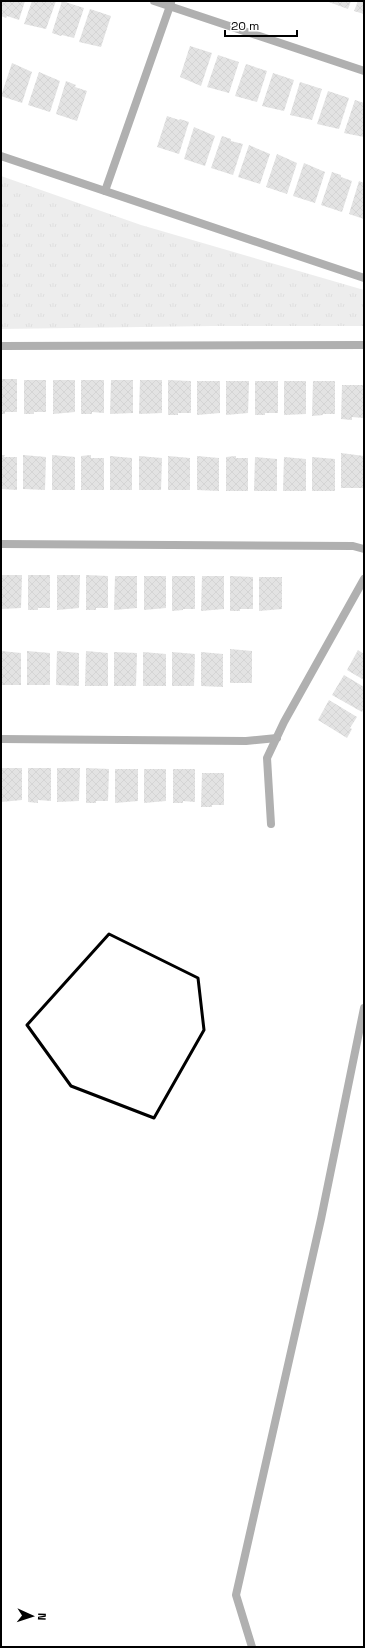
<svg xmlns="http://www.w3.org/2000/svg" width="365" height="1648" font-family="'Space Grotesk',sans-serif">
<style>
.park{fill:url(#park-tufts)}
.building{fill:url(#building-cross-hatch)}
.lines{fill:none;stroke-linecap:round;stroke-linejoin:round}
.street{stroke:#505050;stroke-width:8}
.marked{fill:none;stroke:#000;stroke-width:3;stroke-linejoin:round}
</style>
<defs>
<pattern id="park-tufts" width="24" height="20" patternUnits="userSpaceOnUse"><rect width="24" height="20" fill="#d7d7d7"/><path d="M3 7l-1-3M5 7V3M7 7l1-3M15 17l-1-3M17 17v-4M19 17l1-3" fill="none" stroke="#b7b7b7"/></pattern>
<pattern id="building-cross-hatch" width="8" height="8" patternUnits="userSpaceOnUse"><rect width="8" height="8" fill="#c0c0c0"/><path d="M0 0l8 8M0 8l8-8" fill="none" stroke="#a3a3a3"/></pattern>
</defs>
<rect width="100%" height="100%" fill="#fff"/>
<polygon class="park" points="1,176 141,225 364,290 364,326 212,326 1,329"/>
<g class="building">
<polygon points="2,1 25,1 19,20 7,16 6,18 1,16"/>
<polygon points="32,1 56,1 46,29 24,24"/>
<polygon points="62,1 84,8 74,38 62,35 61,36 52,33"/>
<polygon points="326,1 351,1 348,9"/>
<polygon points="358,1 364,1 364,14 354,11"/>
<polygon points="90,9 111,16 101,47 79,42"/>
<polygon points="190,46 212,53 201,86 180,77"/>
<polygon points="218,55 239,62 229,93 207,87"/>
<polygon points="12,63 32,72 22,103 1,96"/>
<polygon points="246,64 267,71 257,102 235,96"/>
<polygon points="39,72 60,81 50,112 28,105"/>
<polygon points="273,73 294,80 284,111 262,106"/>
<polygon points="66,81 76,85 75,87 87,91 77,121 56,114"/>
<polygon points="300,82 322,89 312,120 290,115"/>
<polygon points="328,91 349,98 339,129 317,124"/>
<polygon points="355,100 364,103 364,137 344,133"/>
<polygon points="167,116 179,120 180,119 189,122 179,154 157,147"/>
<polygon points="194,127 215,136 205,166 184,159"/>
<polygon points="222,136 231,139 231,141 243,144 233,175 211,168"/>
<polygon points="249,145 270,154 260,184 238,177"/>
<polygon points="277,154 297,163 287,194 266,187"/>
<polygon points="304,163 325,172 315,203 293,196"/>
<polygon points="332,172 341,175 341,177 352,181 342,212 321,205"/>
<polygon points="359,181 364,183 364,219 349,214"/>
<polygon points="1,379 17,379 17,412 5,412 5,414 1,414"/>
<polygon points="24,380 46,380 46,412 34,412 34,414 24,414"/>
<polygon points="53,380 75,380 75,412 53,414"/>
<polygon points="81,380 104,380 104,413 92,412 92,414 81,414"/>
<polygon points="111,380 133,380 133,413 110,414"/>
<polygon points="140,380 162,380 162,413 139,414"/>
<polygon points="168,380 191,381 191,413 178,413 178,415 168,415"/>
<polygon points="197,381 220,381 220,413 197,415"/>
<polygon points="226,381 249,381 248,413 226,415"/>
<polygon points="255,381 278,381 278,413 265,413 265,415 255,415"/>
<polygon points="284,381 306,381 306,414 284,415"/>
<polygon points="313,381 335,381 335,414 323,414 323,415 312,416"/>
<polygon points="342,385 364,385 364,418 352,417 352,420 341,419"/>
<polygon points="341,453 364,456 364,488 341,488"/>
<polygon points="1,455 5,455 4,457 17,457 17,490 1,489"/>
<polygon points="23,455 46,457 45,490 23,489"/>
<polygon points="52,455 75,457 75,490 52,490"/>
<polygon points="91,455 91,458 104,458 104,490 81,490 81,456"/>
<polygon points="110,456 132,458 132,490 110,490"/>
<polygon points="139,456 162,458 161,490 139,490"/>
<polygon points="168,456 190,458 190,490 168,490"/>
<polygon points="197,456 219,458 219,491 197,490"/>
<polygon points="236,456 236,458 248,458 248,491 226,491 226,457"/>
<polygon points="255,457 277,459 277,491 254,491"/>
<polygon points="284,457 306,459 306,491 283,491"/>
<polygon points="312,457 335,459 335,491 312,491"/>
<polygon points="1,575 22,575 21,608 1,609"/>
<polygon points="28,575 50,575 50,608 38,608 38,610 28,610"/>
<polygon points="57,575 80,575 79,608 57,610"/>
<polygon points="86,575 108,576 108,608 96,608 96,610 86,610"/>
<polygon points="115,576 137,576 137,608 114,610"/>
<polygon points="144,576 166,576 166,608 144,610"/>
<polygon points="172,576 195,576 195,609 183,609 183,610 172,611"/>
<polygon points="202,576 224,576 224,609 201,611"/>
<polygon points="230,576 253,577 253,609 240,609 240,611 230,611"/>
<polygon points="259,577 282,577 282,609 259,611"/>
<polygon points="230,649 252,651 252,683 230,683"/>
<polygon points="358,650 364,654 364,680 347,670"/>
<polygon points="1,651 21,653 21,685 1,685"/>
<polygon points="27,651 50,653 50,685 27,685"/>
<polygon points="57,651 79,653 79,686 56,685"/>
<polygon points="86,651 108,653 108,686 85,686"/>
<polygon points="114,652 137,653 136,686 114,686"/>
<polygon points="143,652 166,654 166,686 143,686"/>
<polygon points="172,652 195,654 194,686 172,686"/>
<polygon points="201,652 223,654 223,687 201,686"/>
<polygon points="344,675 364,687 364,708 362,712 332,695"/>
<polygon points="329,700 357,717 350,728 352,729 347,738 318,720"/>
<polygon points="1,768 22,768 22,800 1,802"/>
<polygon points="28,768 51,768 51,801 38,800 38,803 28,802"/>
<polygon points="57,768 80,768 79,801 57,802"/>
<polygon points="86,768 109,769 108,801 96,801 96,803 86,803"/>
<polygon points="115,769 138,769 138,801 115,803"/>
<polygon points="144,769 166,769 166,801 144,803"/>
<polygon points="173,769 195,769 195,802 183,801 183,803 173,803"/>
<polygon points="202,773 224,773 224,805 212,805 212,807 201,807"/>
</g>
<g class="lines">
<g class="street">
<polyline points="154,1 364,71"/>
<polyline points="1,156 364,278"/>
<polyline points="105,191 171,3"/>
<polyline points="1,346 364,345"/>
<polyline points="1,544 353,546 364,549"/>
<polyline points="1,739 246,741 277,738"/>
<polyline points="271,824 267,758 284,722 364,579"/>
<polyline points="252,1647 236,1595 321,1219 364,1008"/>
</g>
</g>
<path d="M0 0H365V1648H0ZM109,934l89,44 6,52 -50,88 -83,-32 -44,-61z" fill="#fff" fill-opacity=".55" fill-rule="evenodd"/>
<path class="marked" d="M109,934l89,44 6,52 -50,88 -83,-32 -44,-61z"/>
<rect width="365" height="1648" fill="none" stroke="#000000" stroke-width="4"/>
<g transform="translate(32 1616) rotate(93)" stroke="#ffffff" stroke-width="3" paint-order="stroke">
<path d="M0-3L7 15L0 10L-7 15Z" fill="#000000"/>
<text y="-6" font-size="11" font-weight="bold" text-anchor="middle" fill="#000000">N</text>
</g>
<path d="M225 30v6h72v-6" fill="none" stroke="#000000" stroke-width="2"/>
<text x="231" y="30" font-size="12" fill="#000000" stroke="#ffffff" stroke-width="3" paint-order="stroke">20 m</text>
</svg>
